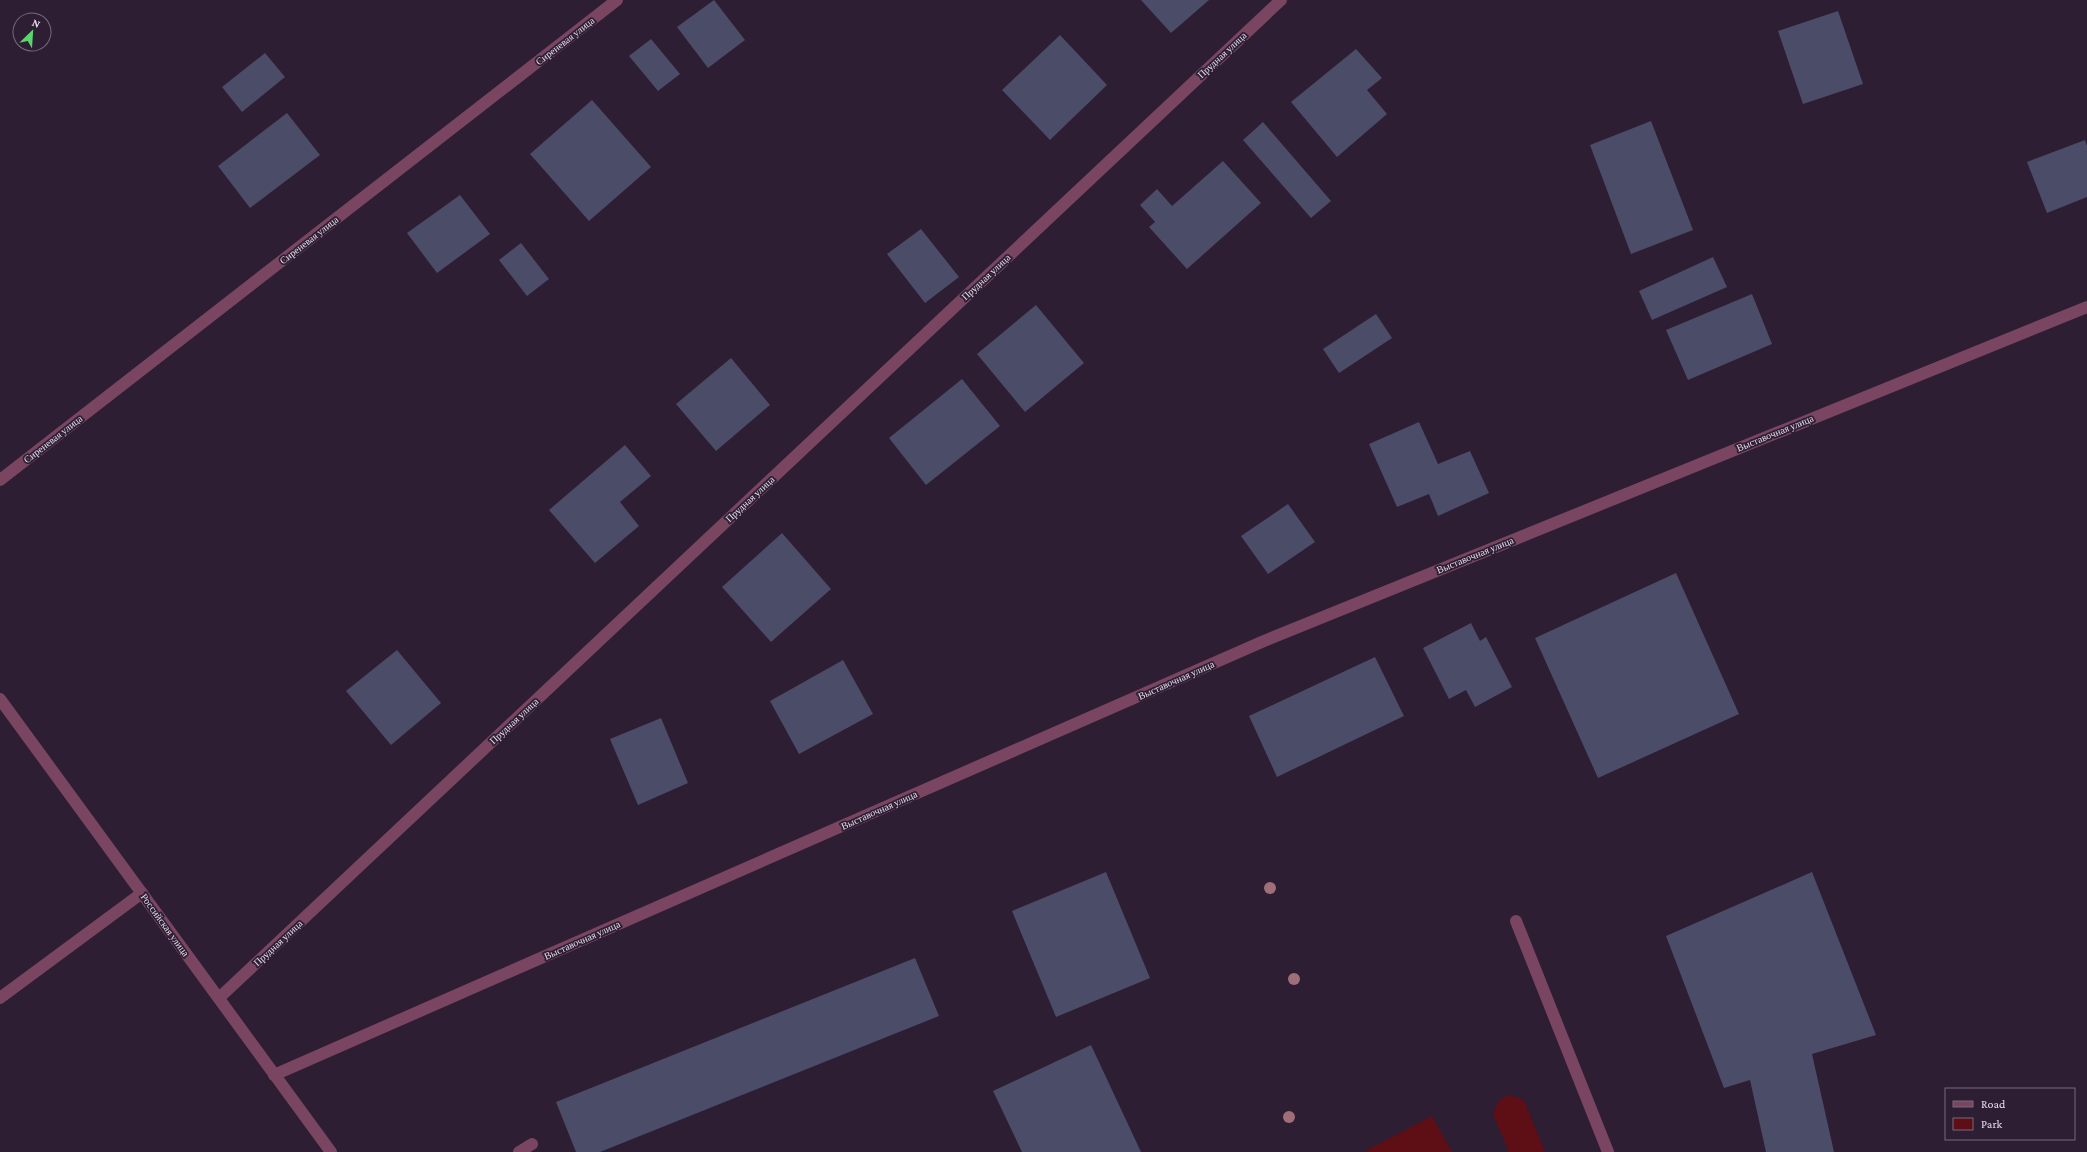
<svg xmlns="http://www.w3.org/2000/svg" width="2087" height="1152" font-family="'Crimson Pro',serif">
<style>
.green{fill:#5e0e15}
.building{fill:#4b4c67}
.lines{fill:none;stroke-linecap:round;stroke-linejoin:round}
.minor{stroke:#7a4560;stroke-width:12}
.tree{fill:#9f6e77}
.labels{text-anchor:middle;dominant-baseline:central;stroke-width:3.5;stroke-linejoin:round;paint-order:stroke}
.street-label{font-size:10px;fill:#e5dcea;stroke:#2d1e34}
</style>
<rect width="100%" height="100%" fill="#2d1e34"/>
<g class="green">
<polygon points="1509,1095 1524,1100 1545,1152 1509,1152 1493,1114 1498,1101"/>
<polygon points="1432,1116 1452,1152 1363,1152"/>
</g>
<g class="building">
<polygon points="714,0 745,40 708,68 677,27"/>
<polygon points="1141,0 1209,0 1171,33"/>
<polygon points="1838,11 1863,84 1803,104 1778,31"/>
<polygon points="1060,35 1107,85 1050,140 1002,90"/>
<polygon points="651,39 680,74 658,91 629,56"/>
<polygon points="1356,49 1382,78 1367,90 1387,114 1337,157 1291,102"/>
<polygon points="265,53 285,77 242,112 222,87"/>
<polygon points="592,100 651,167 589,221 530,154"/>
<polygon points="287,113 320,155 250,208 218,166"/>
<polygon points="1651,121 1693,230 1631,254 1590,145"/>
<polygon points="1263,122 1331,201 1311,218 1243,140"/>
<polygon points="2085,140 2087,146 2087,197 2047,213 2027,162"/>
<polygon points="1223,161 1261,203 1187,269 1149,227 1155,222 1140,205 1157,189 1172,206"/>
<polygon points="460,195 490,234 437,273 407,233"/>
<polygon points="921,229 959,277 925,303 887,254"/>
<polygon points="521,243 549,279 527,296 499,260"/>
<polygon points="1713,257 1727,287 1652,320 1639,291"/>
<polygon points="1752,294 1772,344 1688,380 1666,330"/>
<polygon points="1036,305 1084,363 1025,412 977,354"/>
<polygon points="1376,314 1392,338 1339,373 1323,349"/>
<polygon points="731,358 770,405 716,451 676,404"/>
<polygon points="962,379 1000,426 926,485 889,438"/>
<polygon points="1419,422 1438,464 1470,451 1489,493 1438,516 1429,494 1397,507 1369,444"/>
<polygon points="625,445 651,476 620,502 639,526 595,563 549,510"/>
<polygon points="1288,504 1315,542 1268,574 1241,536"/>
<polygon points="782,533 831,589 771,642 722,587"/>
<polygon points="1676,573 1739,714 1598,778 1535,638"/>
<polygon points="1471,623 1480,641 1486,637 1512,687 1475,707 1466,690 1449,699 1423,648"/>
<polygon points="397,650 441,703 391,745 346,691"/>
<polygon points="1375,657 1404,716 1277,777 1249,716"/>
<polygon points="843,660 873,714 799,754 770,701"/>
<polygon points="661,718 688,783 638,805 610,739"/>
<polygon points="1106,872 1150,978 1056,1017 1012,911"/>
<polygon points="1812,872 1876,1035 1812,1054 1834,1152 1766,1152 1750,1080 1724,1088 1666,936"/>
<polygon points="915,958 939,1016 600,1152 576,1152 556,1102"/>
<polygon points="1091,1045 1141,1152 1022,1152 993,1091"/>
</g>
<g class="lines">
<g class="minor">
<polyline points="0,480 617,0"/>
<polyline points="0,699 331,1152"/>
<polyline points="1516,921 1608,1152"/>
<polyline points="0,998 142,893"/>
<polyline points="219,998 1281,0"/>
<polyline points="274,1075 1264,641 2087,307"/>
<polyline points="519,1152 532,1144"/>
</g>
</g>
<g class="tree">
<circle cx="1270" cy="888" r="6"/>
<circle cx="1294" cy="979" r="6"/>
<circle cx="1289" cy="1117" r="6"/>
</g>
<g class="labels">
<g class="street-label">
<text transform="translate(565 41) rotate(-38)">Сиреневая улица</text>
<text transform="translate(1222 55) rotate(-43)">Прудная улица</text>
<text transform="translate(309 240) rotate(-38)">Сиреневая улица</text>
<text transform="translate(986 277) rotate(-43)">Прудная улица</text>
<text transform="translate(1775 433) rotate(-22)">Выставочная улица</text>
<text transform="translate(53 439) rotate(-38)">Сиреневая улица</text>
<text transform="translate(750 499) rotate(-43)">Прудная улица</text>
<text transform="translate(1475 555) rotate(-22)">Выставочная улица</text>
<text transform="translate(1176 680) rotate(-24)">Выставочная улица</text>
<text transform="translate(514 721) rotate(-43)">Прудная улица</text>
<text transform="translate(879 810) rotate(-24)">Выставочная улица</text>
<text transform="translate(165 925) rotate(54)">Российская улица</text>
<text transform="translate(582 940) rotate(-24)">Выставочная улица</text>
<text transform="translate(278 943) rotate(-43)">Прудная улица</text>
</g>
</g>
<rect x="1945" y="1088" width="130" height="52" fill="#2d1e34" stroke="#776a7d"/>
<rect x="1953" y="1101" width="20" height="6" fill="#7a4560" stroke="#776a7d"/>
<text x="1981" y="1108" font-size="12" fill="#e5dcea">Road</text>
<rect x="1953" y="1118" width="20" height="12" fill="#5e0e15" stroke="#776a7d"/>
<text x="1981" y="1128" font-size="12" fill="#e5dcea">Park</text>
<g transform="translate(32 32) rotate(25)"><circle r="19" fill="#2d1e34" stroke="#776a7d"/>
<path d="M0-3L7 15L0 10L-7 15Z" fill="#5bd56e"/>
<text y="-6" font-size="11" font-weight="bold" text-anchor="middle" fill="#e5dcea">N</text>
</g>
</svg>
